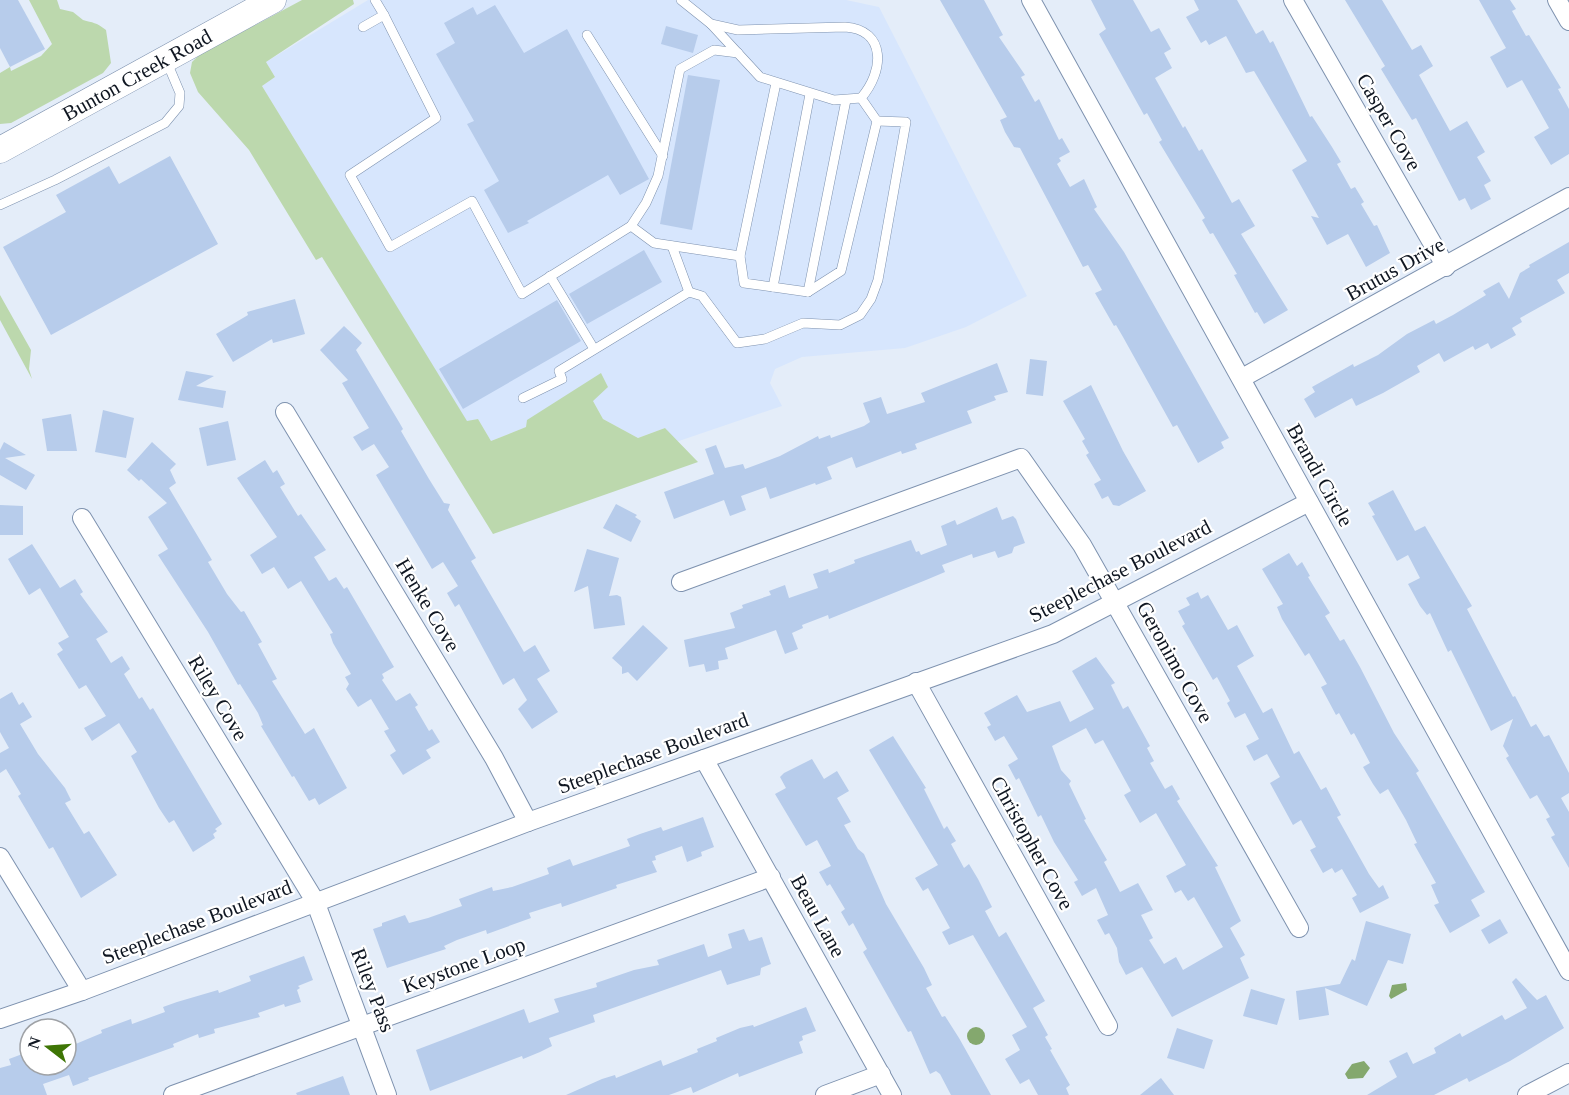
<svg xmlns="http://www.w3.org/2000/svg" width="1569" height="1095" font-family="Georgia,serif">
<style>
.built{fill:#d7e6fd}
.green{fill:#bcd8ad}
.water{fill:#84a86e}
.building{fill:#b7cceb;fill-rule:evenodd}
.lines{fill:none;stroke-linecap:round;stroke-linejoin:round}
.lane-casing{stroke:#7e92af;stroke-width:10}
.street-casing{stroke:#7e92af;stroke-width:20}
.secondary-casing{stroke:#7e92af;stroke-width:27}
.lane{stroke:#fff;stroke-width:9}
.street{stroke:#fff;stroke-width:18}
.secondary{stroke:#fff;stroke-width:26}
.labels{text-anchor:middle;dominant-baseline:central;stroke-width:4.5;stroke-linejoin:round;paint-order:stroke}
.street-label{font-size:21px;fill:#0f1621;stroke:#fff}
</style>
<rect width="100%" height="100%" fill="#e4edf9"/>
<polygon class="built" points="368,0 846,0 879,7 1027,296 966,327 905,348 802,357 775,369 770,383 782,406 676,442 665,428 638,438 603,419 593,401 491,441 478,419 467,422 262,86 275,77 266,62"/>
<g class="green">
<path d="M29,0h28l3,9 13,3 10,8c10,3 13,2 23,10l5,33 -8,10 -92,50 -11,1v-51l10,-6 1,4 30,-15 11,-12z"/>
<polygon points="302,0 353,0 354,4 266,62 275,77 262,86 467,421 478,419 491,441 526,427 527,420 601,373 608,387 593,401 603,419 638,438 665,428 698,462 493,534 322,257 316,260 249,150 198,92 190,73 192,62 199,55"/>
<polygon points="0,295 31,350 29,369 32,379 0,320"/>
</g>
<g class="water">
<polygon points="1406,983 1407,990 1391,999 1389,996 1392,985"/>
<circle cx="976" cy="1036" r="9"/>
<polygon points="1364,1061 1370,1068 1363,1078 1348,1079 1345,1074 1352,1064"/>
</g>
<g class="building">
<polygon points="0,0 18,0 45,49 10,67 0,48"/>
<polygon points="940,0 984,0 1003,35 999,37 1025,75 1021,77 1035,102 1039,99 1059,140 1062,138 1070,152 1059,158 1061,161 1057,164 1070,187 1084,179 1097,207 1094,209 1124,252 1229,438 1221,442 1224,448 1198,463 1177,425 1173,427 1123,337 1116,325 1114,326 1095,293 1102,290 1088,265 1083,267 1020,148 1014,147 1005,132 1000,120 1007,117"/>
<polygon points="1091,0 1133,0 1151,32 1159,28 1171,49 1164,53 1172,68 1155,78 1183,128 1185,126 1199,151 1202,149 1232,203 1239,199 1255,226 1241,234 1288,310 1264,324 1257,312 1255,313 1234,275 1237,274 1213,233 1210,234 1202,220 1205,218 1159,142 1162,140 1147,113 1144,115 1099,34 1106,29"/>
<polygon points="1194,0 1237,0 1256,34 1263,30 1270,43 1273,41 1310,117 1312,116 1332,147 1341,162 1337,164 1351,189 1355,187 1364,202 1361,204 1374,226 1377,225 1390,253 1366,267 1348,234 1327,245 1311,216 1319,218 1292,170 1307,161 1254,71 1246,73 1226,36 1209,45 1206,40 1201,43 1186,17 1199,10"/>
<polygon points="1345,0 1382,0 1412,50 1421,45 1433,66 1419,75 1450,131 1467,121 1485,152 1477,157 1491,181 1484,185 1491,199 1471,210 1465,198 1459,201 1416,118 1412,120 1381,69 1385,66"/>
<polygon points="1479,0 1510,0 1516,9 1512,11 1526,36 1529,35 1561,88 1558,89 1569,109 1569,154 1551,165 1534,137 1549,128 1522,80 1507,88 1490,57 1506,48"/>
<polygon points="495,5 524,53 567,29 649,179 620,195 608,175 527,221 529,223 508,233 484,190 499,181 467,124 474,121 436,54 455,43 444,23 473,7 477,15"/>
<polygon points="666,26 698,35 693,53 661,44"/>
<polygon points="688,75 720,80 692,230 660,224"/>
<polygon points="170,156 218,244 51,335 3,247 66,212 56,195 109,166 119,184"/>
<polygon points="1569,242 1569,273 1557,280 1565,293 1520,318 1522,322 1512,328 1516,335 1491,349 1488,343 1475,350 1473,346 1444,362 1439,353 1417,366 1420,372 1383,393 1356,406 1352,398 1315,418 1304,399 1315,392 1312,387 1353,364 1354,367 1378,355 1407,334 1434,320 1436,324 1453,315 1486,295 1483,291 1499,282 1509,299 1520,273 1530,267 1529,265"/>
<polygon points="644,250 662,282 587,324 569,294"/>
<polygon points="295,299 305,334 273,343 272,339 233,362 216,334 248,315 247,312"/>
<polygon points="557,300 581,341 463,409 439,369"/>
<polygon points="344,326 362,343 356,350 399,422 403,429 401,431 429,479 444,503 450,504 448,510 476,558 471,561 524,652 535,645 550,671 537,679 558,712 532,729 518,709 527,700 514,678 503,685 459,604 455,607 447,593 458,586 443,562 432,569 376,475 389,467 374,444 362,451 353,437 369,428 342,383 348,380 320,350"/>
<polygon points="1030,359 1047,361 1043,396 1026,394"/>
<polygon points="997,363 1008,392 994,396 996,400 967,411 972,423 915,444 917,449 902,454 901,451 856,468 852,457 827,467 832,479 816,485 815,483 770,499 766,487 741,496 746,510 730,516 724,500 674,519 664,492 714,474 705,449 716,445 725,468 743,464 745,469 780,456 818,436 819,439 830,435 831,438 864,426 870,422 863,403 881,397 887,414 925,402 921,393"/>
<polygon points="186,371 214,376 196,386 226,391 223,408 178,400"/>
<polygon points="1091,385 1123,451 1146,491 1119,506 1113,505 1108,496 1102,499 1094,484 1101,480 1086,455 1089,453 1082,441 1085,439 1063,401"/>
<polygon points="103,410 134,418 126,458 95,452"/>
<polygon points="71,414 77,451 47,451 42,419"/>
<polygon points="228,421 236,460 207,466 199,428"/>
<polygon points="4,442 26,455 5,458 35,475 26,490 0,475 0,450"/>
<polygon points="152,442 176,464 170,470 176,483 169,488 212,560 208,562 227,594 241,612 244,611 262,642 258,644 277,679 272,681 305,734 314,728 347,788 319,805 315,798 309,801 294,776 292,777 261,726 263,725 258,713 240,684 238,685 208,632 158,555 168,549 148,517 167,503 141,479 139,481 127,470"/>
<polygon points="265,460 273,473 277,470 285,484 280,487 298,516 301,514 326,550 314,557 329,581 336,577 344,589 347,587 394,667 382,674 384,678 382,680 396,701 410,693 418,705 415,707 429,731 432,729 440,742 426,750 431,758 403,775 390,755 396,751 384,731 389,729 371,699 358,707 346,689 349,684 345,677 351,674 333,643 330,634 333,633 301,581 288,589 274,567 262,574 250,555 277,537 237,478"/>
<polygon points="1393,490 1415,531 1425,526 1472,606 1467,609 1513,697 1515,696 1531,727 1536,724 1544,737 1549,735 1569,773 1569,793 1561,798 1569,812 1569,868 1551,837 1555,835 1546,819 1550,817 1537,795 1530,799 1506,758 1509,756 1503,746 1513,719 1491,731 1451,650 1448,652 1430,613 1427,615 1420,606 1408,584 1420,578 1408,555 1397,561 1372,516 1375,515 1368,503"/>
<polygon points="616,504 637,515 635,517 641,521 631,542 603,528"/>
<polygon points="0,505 23,506 23,535 0,535"/>
<polygon points="997,507 1002,520 1013,516 1016,519 1025,543 1014,547 1012,553 998,558 995,551 973,558 972,554 942,565 945,572 926,580 829,619 828,615 802,625 803,628 792,633 798,649 785,654 776,630 725,648 728,659 718,661 719,669 706,672 704,664 689,667 684,640 735,628 730,613 743,608 742,605 771,595 769,591 785,585 789,598 818,588 813,574 828,569 829,573 855,563 854,560 911,540 916,552 919,551 921,555 947,545 941,526 955,520 957,525"/>
<polygon points="32,544 60,588 75,579 83,592 80,594 108,632 96,639 111,663 122,656 130,669 124,674 139,699 142,697 150,710 153,708 222,824 215,829 217,831 213,834 215,838 193,852 174,820 169,823 159,808 131,756 137,752 119,723 92,741 84,728 106,716 86,685 79,689 57,654 63,650 58,643 69,637 40,588 29,595 8,559"/>
<polygon points="587,549 619,558 609,596 617,595 621,597 625,625 594,629 588,586 574,592"/>
<polygon points="1289,553 1297,566 1302,562 1310,576 1308,577 1330,613 1325,616 1340,641 1344,639 1360,667 1394,733 1419,771 1416,773 1485,892 1471,900 1480,916 1450,933 1434,905 1439,903 1431,885 1436,883 1414,844 1417,843 1406,820 1388,789 1380,794 1373,784 1363,767 1370,763 1354,733 1351,735 1339,713 1336,715 1321,687 1327,684 1309,653 1305,656 1282,619 1277,607 1283,604 1262,569"/>
<polygon points="1198,592 1201,599 1208,595 1228,630 1237,625 1254,656 1237,666 1263,713 1272,708 1294,754 1299,751 1321,790 1326,787 1341,815 1337,817 1369,874 1379,888 1383,885 1389,898 1360,913 1352,898 1357,895 1342,869 1335,873 1332,868 1323,873 1310,850 1316,847 1301,820 1293,825 1270,783 1280,777 1267,754 1254,761 1246,746 1259,739 1245,713 1235,718 1227,703 1230,701 1217,677 1213,680 1182,626 1185,624 1178,611 1190,605 1186,598"/>
<polygon points="643,625 668,648 637,681 628,672 622,674 622,667 612,658"/>
<path d="M1096,657l19,26 -4,2 12,24 5,-3 22,40 -3,2 7,13 -4,2 15,26 7,-4 8,14 -3,2 41,65 -3,1 26,54 -11,7 15,27 -5,3 9,20 -77,39 -30,-50 -16,8 -7,-13 -2,-14 -8,-15 -4,2 -8,-15 11,-5 -12,-27 -14,8 -8,-14 4,-2 -24,-38 -13,-27 -3,2 -19,-39 -3,2 -8,-15 10,-6 -14,-23 -9,5 -8,-14 4,-2 -7,-12 33,-18 10,17 33,-11 10,21 24,-13 -22,-38zM1086,728l9,16 8,-4 28,51 -7,4 16,28 16,-10 30,52 -20,11 9,17 6,-3 7,11 6,-4 29,50 -40,23 -7,-13 -12,7 -15,-24 4,-2 -12,-23 12,-5 -15,-27 -18,9 -16,-30 3,-2 -23,-40 2,-1 -17,-35 2,-3 -10,-11 -9,-24z"/>
<polygon points="12,692 19,705 23,702 32,717 20,724 38,754 65,788 71,800 65,803 84,834 89,831 117,875 81,898 53,847 49,849 28,813 18,796 21,794 6,769 0,773 0,753 9,748 0,732 0,699"/>
<polygon points="893,736 926,788 924,789 944,829 947,826 956,841 951,844 964,868 969,864 978,879 992,907 985,911 999,937 1006,932 1045,1001 1033,1008 1048,1035 1045,1037 1052,1049 1050,1050 1070,1085 1066,1088 1069,1095 1038,1095 1029,1079 1020,1084 1005,1059 1020,1050 1012,1035 1027,1027 973,935 949,945 942,932 950,928 928,888 923,891 915,878 938,865 869,750"/>
<polygon points="812,759 824,779 837,771 849,791 837,798 851,822 844,825 858,849 864,854 886,904 924,968 932,985 926,988 942,1017 945,1016 959,1038 991,1095 951,1095 940,1074 936,1071 930,1074 911,1031 908,1032 863,952 867,949 853,923 849,926 841,912 845,909 830,884 827,886 819,872 831,866 817,840 806,846 775,794 786,788 780,777 784,773"/>
<polygon points="703,817 714,847 701,852 702,856 687,862 682,846 655,856 656,860 652,861 657,872 616,885 617,888 562,907 561,903 529,913 531,918 487,934 486,930 457,940 444,946 446,949 387,968 373,929 382,926 382,923 405,915 409,923 428,918 462,906 459,899 492,887 493,891 512,887 549,874 547,868 570,859 573,866 630,846 627,839 640,834 661,827 663,831"/>
<polygon points="1500,919 1508,933 1489,944 1481,930"/>
<polygon points="1366,921 1411,934 1403,964 1388,960 1367,1006 1325,988 1329,1015 1299,1020 1296,991 1340,984 1352,959 1355,961"/>
<polygon points="744,929 749,941 762,937 771,964 761,968 760,975 727,985 721,970 593,1015 595,1022 549,1038 552,1046 540,1052 523,1059 522,1056 430,1091 416,1050 524,1009 529,1023 559,1012 554,999 597,987 596,983 634,970 659,965 657,960 704,944 708,957 732,948 728,934"/>
<polygon points="304,956 313,980 298,986 300,988 297,990 301,1002 285,1007 284,1004 258,1013 260,1017 214,1029 215,1033 199,1038 198,1034 173,1044 174,1047 88,1078 89,1080 73,1086 69,1075 43,1084 47,1095 0,1095 0,1068 11,1065 9,1059 25,1053 26,1056 30,1054 30,1065 66,1065 66,1048 102,1033 101,1030 131,1019 132,1024 165,1012 163,1007 177,1002 218,990 219,993 251,981 249,976"/>
<polygon points="1516,978 1537,1000 1546,995 1564,1028 1510,1061 1469,1082 1467,1078 1434,1095 1367,1095 1397,1077 1389,1061 1407,1052 1413,1064 1436,1053 1434,1048 1460,1033 1462,1037 1502,1015 1505,1020 1527,1008 1512,982"/>
<polygon points="1251,989 1285,999 1277,1025 1243,1016"/>
<polygon points="806,1007 816,1031 802,1036 803,1040 799,1042 803,1053 789,1058 739,1077 738,1073 693,1093 691,1087 669,1095 566,1095 602,1079 615,1075 616,1078 661,1060 663,1066 698,1052 697,1049 717,1041 716,1038 740,1028 753,1025 754,1027"/>
<polygon points="1177,1028 1213,1040 1204,1069 1167,1058"/>
<polygon points="343,1076 350,1095 297,1095 296,1093"/>
<polygon points="1161,1078 1174,1095 1140,1095"/>
</g>
<g class="lines">
<g class="lane-casing">
<g id="lane">
<path d="M384,15l52,103 -86,57 40,72 82,-46 50,93 109,-68 23,17 86,13 4,27 64,9 33,-21 36,-150 -16,-23c23,-26 26,-68 -16,-71l-107,3 -27,-6 -30,-24"/>
<polyline points="711,24 760,77 834,100 861,98"/>
<polyline points="363,27 384,15 375,0"/>
<polyline points="587,35 663,156"/>
<polyline points="0,205 55,180 165,123 179,106 180,93 166,60"/>
<polyline points="631,226 646,203 658,176 680,69 714,50 738,53"/>
<polyline points="672,246 689,292"/>
<polyline points="740,256 776,83"/>
<polyline points="550,276 594,349"/>
<polyline points="773,287 810,94"/>
<polyline points="808,292 846,100"/>
<polyline points="523,398 562,379 559,371 689,292 702,296 737,343 765,339 803,323 840,325 860,315 871,299 878,280 906,122 877,121"/>
</g>
</g>
<g class="street-casing">
<g id="street">
<polyline points="1031,0 1569,971"/>
<polyline points="1293,0 1446,267"/>
<polyline points="1557,0 1569,21"/>
<polyline points="1242,378 1569,197"/>
<polyline points="285,412 494,758 528,822"/>
<polyline points="82,518 315,901 387,1095"/>
<polyline points="681,582 1021,458 1082,545 1299,928"/>
<polyline points="916,682 1108,1026"/>
<polyline points="704,759 892,1095"/>
<polyline points="0,857 82,991"/>
<polyline points="0,1019 82,991 528,822 1053,634 1309,502"/>
<polyline points="173,1095 771,877"/>
<polyline points="825,1095 881,1074"/>
<polyline points="1527,1095 1569,1073"/>
</g>
</g>
<g class="secondary-casing">
<polyline id="secondary" points="0,150 273,0"/>
</g>
<use href="#lane" class="lane"/>
<use href="#street" class="street"/>
<use href="#secondary" class="secondary"/>
</g>
<g class="labels">
<g class="street-label">
<text transform="translate(137 75) rotate(-29)">Bunton Creek Road</text>
<text transform="translate(1389 122) rotate(60)">Casper Cove</text>
<text transform="translate(1395 269) rotate(-29)">Brutus Drive</text>
<text transform="translate(1320 475) rotate(61)">Brandi Circle</text>
<text transform="translate(1120 571) rotate(-27)">Steeplechase Boulevard</text>
<text transform="translate(428 605) rotate(59)">Henke Cove</text>
<text transform="translate(1175 662) rotate(61)">Geronimo Cove</text>
<text transform="translate(218 698) rotate(59)">Riley Cove</text>
<text transform="translate(653 753) rotate(-20)">Steeplechase Boulevard</text>
<text transform="translate(1032 843) rotate(61)">Christopher Cove</text>
<text transform="translate(818 916) rotate(61)">Beau Lane</text>
<text transform="translate(197 922) rotate(-21)">Steeplechase Boulevard</text>
<text transform="translate(464 965) rotate(-20)">Keystone Loop</text>
<text transform="translate(373 990) rotate(69)">Riley Pass</text>
</g>
</g>
<g transform="translate(48 1047) rotate(287)"><circle r="28" fill="#ffffff" stroke="#9fa2a6" stroke-width="1.5"/>
<path d="M0-4.5L10 22L0 15L-10 22Z" fill="#3e7505"/>
<text y="-9" font-size="16" font-weight="bold" text-anchor="middle" fill="#0f1621">N</text>
</g>
</svg>
